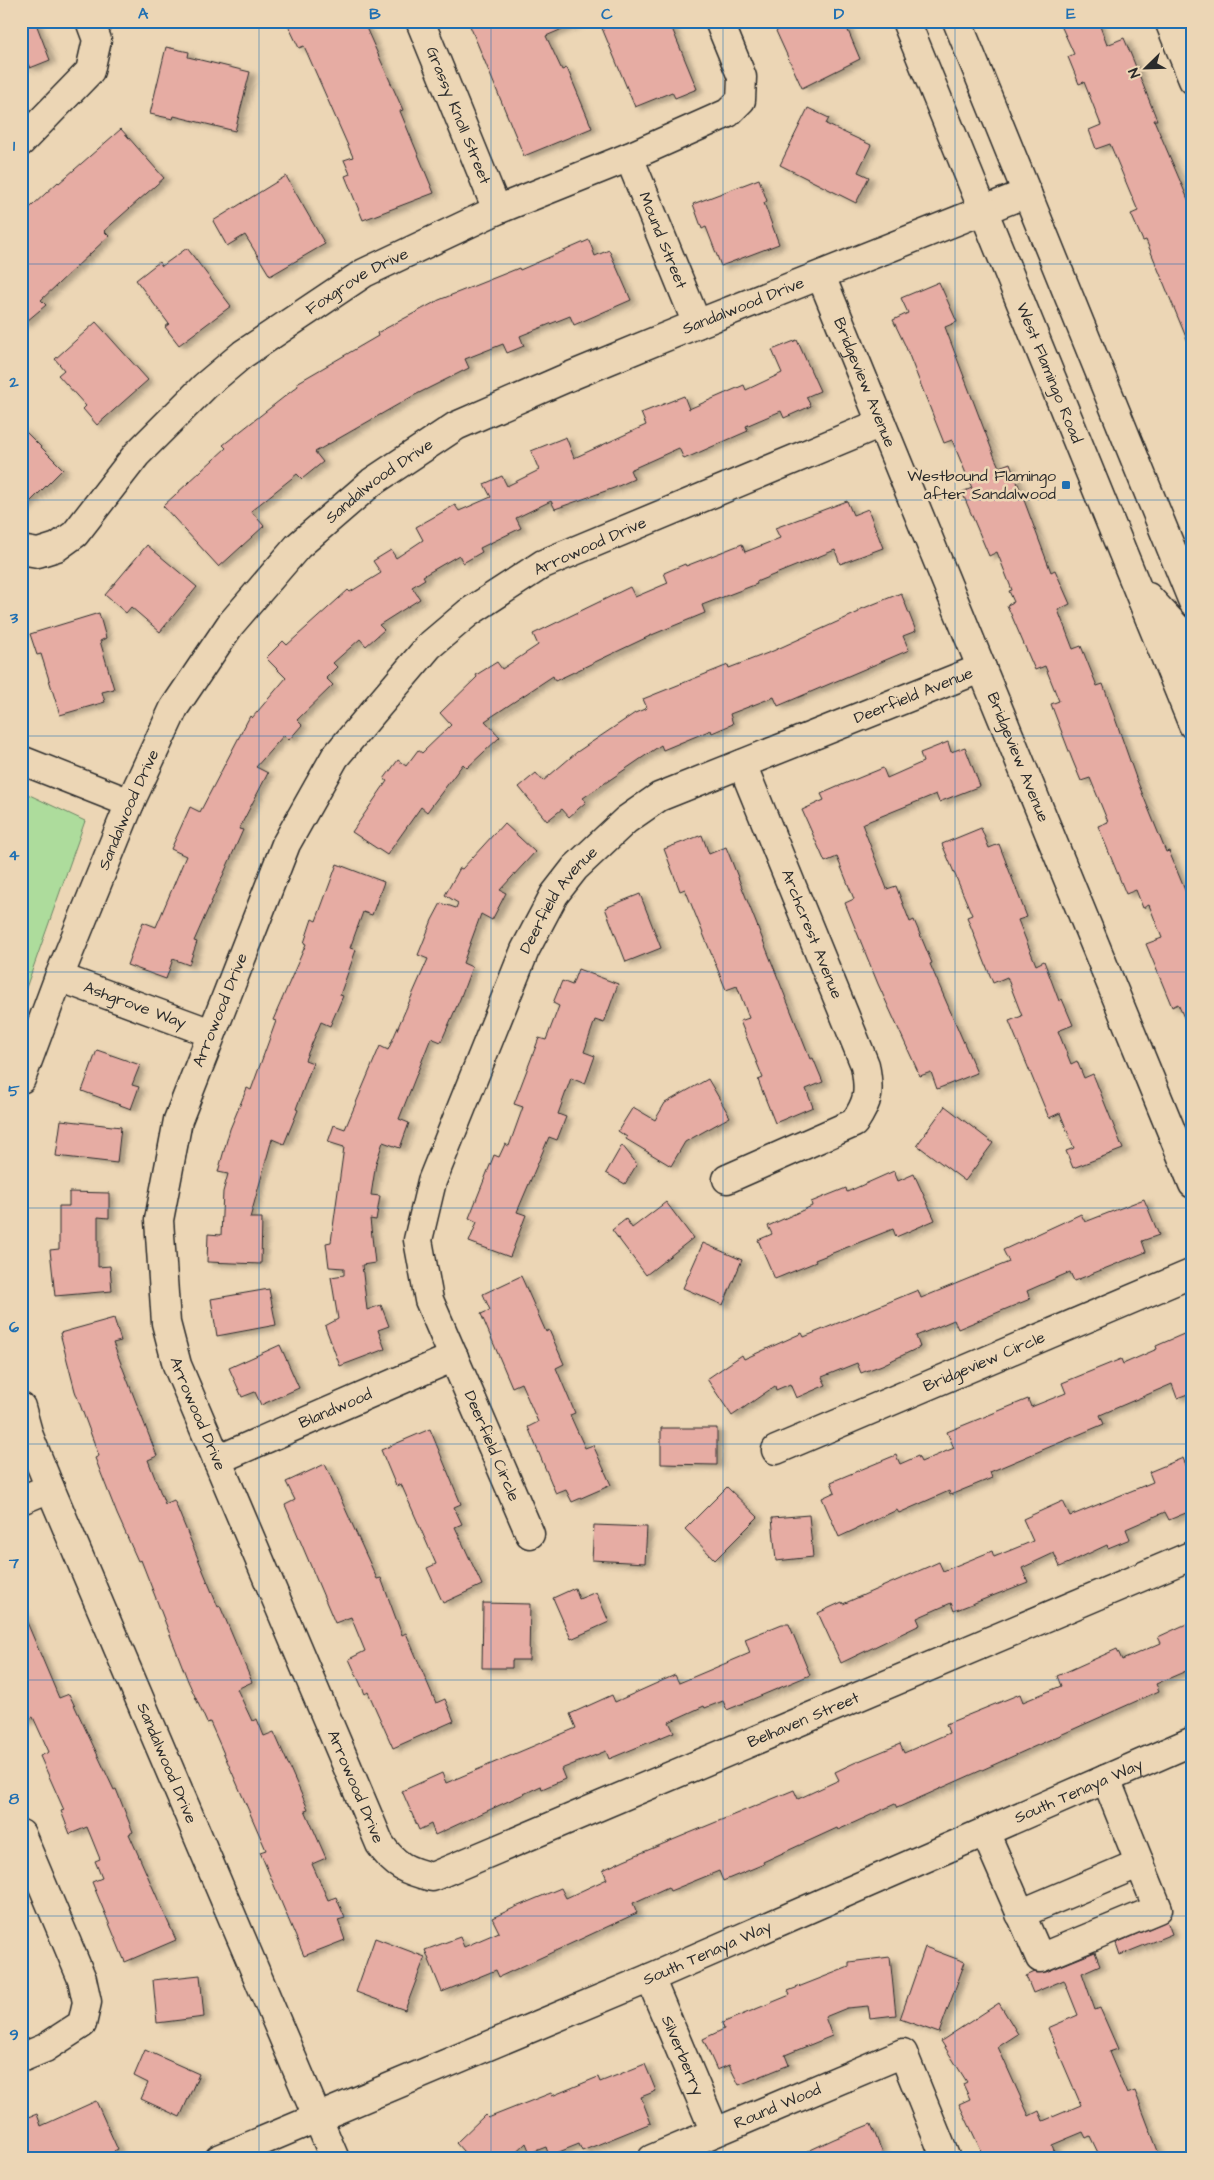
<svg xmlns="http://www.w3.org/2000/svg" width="1214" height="2180" font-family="'Architects Daughter',sans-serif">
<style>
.green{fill:#addc9c;stroke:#6c8464}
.building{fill:#e6aca3;stroke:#2b2b2b;filter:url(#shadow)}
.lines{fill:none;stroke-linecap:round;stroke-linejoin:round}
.minor-casing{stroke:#2b2b2b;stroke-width:31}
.major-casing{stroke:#2b2b2b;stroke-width:31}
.minor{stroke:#ecd6b5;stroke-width:28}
.major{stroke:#ecd6b5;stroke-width:28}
.grid{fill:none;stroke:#1f6fb2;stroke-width:1;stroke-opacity:0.55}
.poi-dot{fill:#1f6fb2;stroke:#ecd6b5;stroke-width:2}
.labels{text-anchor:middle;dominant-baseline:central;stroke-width:5;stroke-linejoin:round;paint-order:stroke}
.street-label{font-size:16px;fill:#2b2b2b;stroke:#ecd6b5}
.poi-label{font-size:16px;fill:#2b2b2b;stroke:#ecd6b5;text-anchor:end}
.neatline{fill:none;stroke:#1f6fb2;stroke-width:2}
.grid-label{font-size:16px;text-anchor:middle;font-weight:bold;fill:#1f6fb2}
</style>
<defs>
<filter id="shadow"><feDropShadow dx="5.5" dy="3" stdDeviation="2.5" flood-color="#0004"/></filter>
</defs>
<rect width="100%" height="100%" fill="#ecd6b5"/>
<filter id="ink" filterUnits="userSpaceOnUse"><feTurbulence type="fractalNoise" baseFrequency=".02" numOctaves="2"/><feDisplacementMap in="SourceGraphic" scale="10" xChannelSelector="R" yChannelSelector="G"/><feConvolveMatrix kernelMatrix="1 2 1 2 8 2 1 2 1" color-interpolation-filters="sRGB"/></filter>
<g filter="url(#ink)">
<polygon class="green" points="21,791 85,821 21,1002"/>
<g class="building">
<polygon points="21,21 35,21 50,60 30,68 28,64 21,67"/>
<polygon points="286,21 363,21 403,110 400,111 434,193 363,220 345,176 350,174 344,160 353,157 304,46 299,48"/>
<polygon points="468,21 581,21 546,36 562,70 567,68 592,128 524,156"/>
<polygon points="599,21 669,21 697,89 675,98 672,92 635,107"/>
<polygon points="797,21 844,21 860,59 802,88 776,31"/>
<polygon points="1059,21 1098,21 1107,45 1124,38 1134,62 1157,120 1154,120 1193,211 1193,354 1146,240 1143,241 1131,214 1138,211 1110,144 1096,149 1089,130 1101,125 1084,82 1079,84 1068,57 1074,54"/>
<polygon points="166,47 189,52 188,57 250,72 235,131 174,116 173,119 150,114"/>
<polygon points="808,108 829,118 826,124 871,145 858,172 869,177 856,203 780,165"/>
<polygon points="121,129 164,178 104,231 109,236 41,300 46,305 21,326 21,216 58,182 59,183"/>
<polygon points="286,176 325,244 270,276 245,235 227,246 213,221"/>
<polygon points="759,179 767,201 764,203 779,244 721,266 706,227 702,229 693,204"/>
<polygon points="589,240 595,256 609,250 631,300 574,325 570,316 520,336 524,346 507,353 503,344 465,359 469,368 413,396 315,452 323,462 302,479 297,474 251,511 264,526 219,567 163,506 226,448 223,445 298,386 297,383 378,336 377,333 439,300 519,268 520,270"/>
<polygon points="187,248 231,306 179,345 165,327 169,324 136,280 159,262 162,266"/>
<polygon points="939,282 957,322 945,327 995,458 999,467 1010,463 1051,572 1055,570 1070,604 1058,610 1073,649 1081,646 1097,686 1103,684 1136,778 1166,852 1169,851 1193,910 1193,1038 1178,1004 1172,1007 1146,944 1162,938 1149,905 1143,908 1136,890 1126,894 1098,826 1108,822 1090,778 1081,781 1072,759 1051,704 1059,701 1045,666 1035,670 1007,605 1014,602 1009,591 1012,590 997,552 989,556 962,492 972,488 952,440 944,443 905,345 893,320 908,313 901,298"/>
<polygon points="96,322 148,380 97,425 83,409 86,406 58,375 64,370 55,359"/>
<polygon points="797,340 820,391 806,397 811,406 784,418 781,411 746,426 748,431 684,459 679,448 630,470 634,479 614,488 555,509 551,501 516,518 521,528 480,548 482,552 463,563 459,555 423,576 425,579 412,587 420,599 379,625 384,630 366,646 360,639 333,663 337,667 326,678 333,685 297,720 302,725 289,740 284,735 256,767 268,773 239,829 243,830 194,941 197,942 189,965 173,959 166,979 127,965 143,922 156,927 186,856 171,849 190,807 200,812 250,716 252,718 286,678 266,658 283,641 287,645 348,590 350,592 381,573 373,561 391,550 396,558 423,540 416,527 455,505 459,511 491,497 484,484 502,476 507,486 539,470 531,451 566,437 574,458 646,425 641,413 684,396 689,409 744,385 746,390 782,373 772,350"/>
<polygon points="21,427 63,469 21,511"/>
<polygon points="847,501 853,515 868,509 883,548 840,564 835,550 756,582 757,584 702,605 705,613 654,634 555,681 553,676 485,721 500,737 467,768 463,764 427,812 421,807 387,855 352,832 387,781 384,779 398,760 406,766 418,750 422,753 451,725 440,713 477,677 476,675 497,662 502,669 538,645 533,634 630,587 635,597 668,583 664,573 685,564 686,566 742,544 745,552 780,538 775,528"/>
<polygon points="147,545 197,587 160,632 131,607 126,613 105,595"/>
<polygon points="901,593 916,631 903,636 909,650 778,706 774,697 730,714 733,724 712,733 711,730 663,750 661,745 583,798 586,802 569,817 562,809 547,821 519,787 536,773 543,781 577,752 635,713 647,708 643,699 728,665 729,668 773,651 859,612 859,610"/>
<polygon points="99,613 106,638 100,641 114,689 102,692 105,702 60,715 41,654 37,655 30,634"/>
<polygon points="948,742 951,752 965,747 980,786 939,802 936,794 862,824 887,889 896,886 910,922 914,920 932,963 930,964 977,1073 937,1089 931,1072 920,1076 878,984 845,903 854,899 837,857 825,862 802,810 824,800 821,794 844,784 883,768 887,778 923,762 920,753"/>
<polygon points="504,823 535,852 500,890 506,893 492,920 481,914 463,963 472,967 460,999 441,1042 431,1038 399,1119 409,1123 400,1148 383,1142 376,1163 371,1195 380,1196 376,1220 370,1219 375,1263 362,1265 367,1310 381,1305 389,1326 378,1330 385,1349 340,1366 325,1326 338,1319 331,1277 344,1275 344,1268 329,1267 326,1243 331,1242 344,1147 328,1142 334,1125 345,1129 380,1046 388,1050 428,959 418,955 432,920 441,903 456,908 458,903 445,895 460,868 462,869"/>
<polygon points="981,828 989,848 999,844 1027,917 1018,920 1036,965 1044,961 1059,1001 1062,999 1073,1025 1058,1031 1071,1064 1077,1061 1084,1078 1093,1074 1123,1149 1073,1168 1066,1151 1074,1148 1060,1113 1049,1118 1009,1021 1022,1016 1007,977 993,983 967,917 972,915 942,844"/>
<polygon points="702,835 709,854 726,847 810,1059 813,1058 823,1082 806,1089 813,1107 775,1123 758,1080 763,1078 740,1021 749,1018 737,986 726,990 685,889 680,891 664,849"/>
<polygon points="337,864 384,882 372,915 363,912 350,948 356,950 340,995 343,996 330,1026 321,1022 305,1060 313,1063 296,1109 298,1110 284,1144 272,1139 250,1218 262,1218 261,1264 207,1262 208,1234 221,1235 223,1192 228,1174 218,1172 230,1129 247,1088 251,1090 276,1021 273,1020 306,944 304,943 312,919 316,921"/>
<polygon points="640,894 661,948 626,962 605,908"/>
<polygon points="578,969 618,984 604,1023 595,1020 584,1052 595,1056 585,1084 571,1078 558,1114 566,1117 557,1140 549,1137 517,1212 526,1215 510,1257 469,1242 477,1222 469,1218 494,1155 499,1157 505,1144 509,1146 523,1107 514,1104 539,1038 546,1040 559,1006 553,1003 562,981 572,985"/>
<polygon points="97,1050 140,1065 132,1085 139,1087 131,1109 82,1091"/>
<polygon points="708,1079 730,1117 685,1142 671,1166 626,1139 627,1137 618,1131 633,1107 655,1120 665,1103"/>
<polygon points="945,1106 993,1143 965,1181 917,1145"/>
<polygon points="61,1120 121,1127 117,1163 56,1156"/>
<polygon points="622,1145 637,1164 625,1184 606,1173"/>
<polygon points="894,1171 898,1181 914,1174 935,1220 896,1237 893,1229 815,1260 816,1262 775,1279 758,1240 772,1234 768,1226 812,1206 811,1202 846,1188 847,1192"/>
<polygon points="69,1192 109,1193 109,1218 98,1217 98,1267 110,1266 112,1291 55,1296 50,1250 59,1249 59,1206 69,1206"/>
<polygon points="1144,1199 1159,1235 1142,1241 1146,1252 1074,1281 1070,1272 1027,1291 1030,1299 958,1329 954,1320 916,1336 920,1347 882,1365 861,1373 857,1363 822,1377 826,1385 796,1398 790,1384 776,1390 775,1386 732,1416 707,1379 742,1355 744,1359 802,1333 804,1337 918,1290 921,1298 1009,1262 1003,1250 1081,1214 1085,1222"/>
<polygon points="666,1202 693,1238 646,1275 612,1230 626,1219 632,1228"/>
<polygon points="703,1243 742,1260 723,1305 683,1288"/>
<polygon points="521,1276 546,1332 549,1330 564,1364 556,1368 575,1413 570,1415 585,1448 593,1445 611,1485 572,1502 566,1490 556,1494 528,1427 538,1422 521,1383 512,1387 481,1314 490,1310 483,1294"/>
<polygon points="269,1289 276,1325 217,1336 211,1299"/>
<polygon points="114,1318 121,1341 113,1343 157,1456 148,1460 165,1504 174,1500 218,1607 220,1606 252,1682 237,1689 252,1721 257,1719 264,1736 274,1732 308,1809 305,1810 326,1858 312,1864 328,1900 336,1897 345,1918 338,1920 345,1940 304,1956 260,1852 266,1850 210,1722 207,1723 188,1681 141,1560 138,1561 117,1514 95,1458 99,1456 75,1391 60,1333"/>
<polygon points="1193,1330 1193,1392 1177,1398 1172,1384 1100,1415 1104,1424 990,1472 992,1478 950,1495 949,1491 899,1513 897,1510 839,1537 822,1498 835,1492 831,1482 896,1455 900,1464 918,1456 921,1462 954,1448 947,1432 1028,1399 1031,1407 1066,1393 1062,1383 1121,1359 1123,1364 1157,1349 1156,1346"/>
<polygon points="280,1345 299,1388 261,1405 255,1392 242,1397 229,1368"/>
<polygon points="661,1428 717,1428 717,1465 661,1464"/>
<polygon points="430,1429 461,1504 454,1507 462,1524 455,1527 482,1585 443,1603 427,1568 436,1564 401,1484 396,1486 381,1450"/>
<polygon points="1183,1458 1193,1482 1193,1510 1169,1520 1165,1512 1126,1529 1130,1539 1108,1548 1107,1545 1060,1567 1054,1553 1022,1568 1028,1582 954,1611 951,1603 917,1618 920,1625 841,1663 818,1613 842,1602 843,1604 939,1562 943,1571 992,1551 994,1557 1033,1541 1023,1519 1063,1501 1070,1516 1153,1482 1149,1472"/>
<polygon points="325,1464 377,1579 381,1578 402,1635 406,1633 436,1703 445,1699 454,1721 393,1748 368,1692 365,1694 349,1659 365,1651 351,1617 335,1623 285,1505 295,1500 286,1482"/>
<polygon points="727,1487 758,1517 715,1560 685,1529"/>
<polygon points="809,1515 813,1557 776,1561 772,1518"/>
<polygon points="594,1525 647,1527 645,1563 592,1560"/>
<polygon points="575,1588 579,1599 596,1592 609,1622 571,1639 553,1598"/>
<polygon points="483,1603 530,1604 529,1660 512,1660 512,1668 482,1668"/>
<polygon points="21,1608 59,1698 69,1694 114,1790 116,1789 133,1832 129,1834 176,1940 125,1962 92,1882 102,1878 95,1861 100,1859 87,1827 70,1834 61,1811 64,1810 40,1756 49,1752 33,1717 21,1723"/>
<polygon points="1193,1621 1193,1668 1156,1684 1159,1691 897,1808 895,1804 838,1830 837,1828 763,1862 764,1864 723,1881 719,1871 670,1891 668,1887 633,1903 637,1913 499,1977 496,1970 442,1992 425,1950 460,1937 464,1947 499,1932 492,1918 518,1906 561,1888 566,1898 607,1879 603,1870 624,1860 794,1790 798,1799 839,1780 835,1772 854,1763 900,1744 904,1753 949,1733 946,1724 1020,1694 1023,1702 1061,1686 1057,1676 1117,1649 1122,1660 1161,1643 1158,1637"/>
<polygon points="782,1624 789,1624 810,1675 727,1710 723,1701 705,1708 704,1706 669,1722 674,1732 609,1759 606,1751 561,1769 565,1779 542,1789 541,1786 435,1835 431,1824 419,1830 402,1791 442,1773 446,1783 576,1728 570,1714 612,1695 615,1702 675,1675 679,1683 750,1653 745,1639"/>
<polygon points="1167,1921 1172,1934 1120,1955 1116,1943"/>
<polygon points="375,1938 425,1957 405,2010 356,1992"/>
<polygon points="925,1947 965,1962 939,2033 900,2019"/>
<polygon points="1095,1952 1100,1965 1082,1973 1095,2010 1100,2008 1118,2049 1109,2052 1127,2094 1135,2091 1161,2159 1101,2159 1090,2136 1086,2138 1083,2132 1052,2145 1057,2159 985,2159 959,2104 970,2099 963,2084 967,2082 941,2041 999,2003 1018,2034 998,2047 1029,2116 1039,2111 1043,2121 1081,2105 1048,2028 1078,2015 1064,1980 1033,1993 1026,1976 1035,1972 1046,1972"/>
<polygon points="890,1957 896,2015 870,2018 868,2006 847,2008 825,2017 832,2036 785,2055 789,2065 739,2085 729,2065 717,2070 703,2039 724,2029 722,2023 790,1995 788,1991 849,1967 849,1962"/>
<polygon points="200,1975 204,2017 157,2023 153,1980"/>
<polygon points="145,2050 199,2074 180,2117 141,2099 148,2083 134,2076"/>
<polygon points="645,2064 656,2091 641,2097 651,2123 582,2151 579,2144 549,2156 546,2147 530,2153 526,2143 509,2159 470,2159 456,2143 485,2115 488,2118 551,2093 552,2096 598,2077 600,2082"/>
<polygon points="96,2101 118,2150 100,2159 21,2159 21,2120 37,2114 41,2126"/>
<polygon points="871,2124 885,2159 791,2159 834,2139"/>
</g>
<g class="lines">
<g class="minor-casing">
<g id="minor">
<path id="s1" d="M420,21l77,189"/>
<polyline points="1169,21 1193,80"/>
<polyline points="21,142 90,71 97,40 90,21"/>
<path id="s2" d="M629,157l68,167"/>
<path id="s3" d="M821,276l372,908"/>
<path id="s4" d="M881,423l-338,141 -75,49 -39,33 -94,111 -49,87 -108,276 -19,100 7,103 11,42 203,479c15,22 27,27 52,33l761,-322"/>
<path id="s5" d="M21,550l17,3 19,-6 18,-13 62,-80 68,-68 38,-32 121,-81 133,-63 132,-53 99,-44 13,-13 1,-23 -23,-56"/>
<polyline points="21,760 130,803"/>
<path id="s6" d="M59,977l152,56"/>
<path id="s7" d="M21,1079l38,-102 71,-174 44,-95 56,-83 68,-79 74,-64 84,-56 117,-51 124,-51 330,-131"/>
<path d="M727,1179l127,-56c15,-22 16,-31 11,-58l-123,-301"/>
<path id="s8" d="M21,1407l8,29 21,52 285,671"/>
<path id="s9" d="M776,1450l417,-177"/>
<path id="s10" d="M217,1460l237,-103"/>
<polyline points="21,1500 50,1488"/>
<path id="s11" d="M530,1534l-101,-234 -11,-60 14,-59 93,-231 29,-55 21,-27 51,-48 33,-23 323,-129"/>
<polyline points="985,1832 1040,1958 1158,1909 1106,1779"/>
<polyline points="21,1834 82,1979 87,2002 82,2024 45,2048 21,2058"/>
<polyline points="1020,1914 1140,1863"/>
<path id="s12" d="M650,1978l65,154"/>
<path id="s13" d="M219,2159l431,-181 543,-237"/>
<path id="s14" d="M652,2159l251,-106 43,106"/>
</g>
</g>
<g class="major-casing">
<g id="major">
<path id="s15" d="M906,21l287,704"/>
<polyline points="957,21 1193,602"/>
<polyline points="1148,597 1176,627 1193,667"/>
</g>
</g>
<use href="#minor" class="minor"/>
<use href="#major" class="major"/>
</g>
</g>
<path class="grid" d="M259,21v2138M491,21v2138M723,21v2138M955,21v2138M21,264h1172M21,500h1172M21,736h1172M21,972h1172M21,1208h1172M21,1444h1172M21,1680h1172M21,1916h1172"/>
<rect class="poi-dot" x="1061" y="480" width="10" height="10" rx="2.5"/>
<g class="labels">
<g class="street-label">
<text stroke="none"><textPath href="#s1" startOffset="102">Grassy Knoll Street</textPath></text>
<text stroke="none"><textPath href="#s2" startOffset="90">Mound Street</textPath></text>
<text stroke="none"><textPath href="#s5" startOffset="442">Foxgrove Drive</textPath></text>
<text stroke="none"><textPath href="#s7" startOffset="1116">Sandalwood Drive</textPath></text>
<text stroke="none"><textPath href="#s15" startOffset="380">West Flamingo Road</textPath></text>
<text stroke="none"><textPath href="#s3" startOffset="115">Bridgeview Avenue</textPath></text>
<text stroke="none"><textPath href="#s7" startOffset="710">Sandalwood Drive</textPath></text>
<text transform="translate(590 546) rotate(-24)">Arrowood Drive</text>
<text stroke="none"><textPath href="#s11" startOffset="1106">Deerfield Avenue</textPath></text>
<text stroke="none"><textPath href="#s3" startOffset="520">Bridgeview Avenue</textPath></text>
<text stroke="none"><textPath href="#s7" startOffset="290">Sandalwood Drive</textPath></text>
<text stroke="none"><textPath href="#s11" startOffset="686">Deerfield Avenue</textPath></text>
<text transform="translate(812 934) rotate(68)">Archcrest Avenue</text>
<text stroke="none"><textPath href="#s6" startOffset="81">Ashgrove Way</textPath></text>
<text transform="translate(220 1010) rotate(-68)">Arrowood Drive</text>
<text stroke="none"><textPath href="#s9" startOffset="226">Bridgeview Circle</textPath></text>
<text stroke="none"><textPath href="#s10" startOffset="129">Blandwood</textPath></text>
<text stroke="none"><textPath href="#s4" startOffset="1350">Arrowood Drive</textPath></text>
<text transform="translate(492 1446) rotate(67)">Deerfield Circle</text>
<text stroke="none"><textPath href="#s4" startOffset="2284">Belhaven Street</textPath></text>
<text stroke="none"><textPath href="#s8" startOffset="385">Sandalwood Drive</textPath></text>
<text stroke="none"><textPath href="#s4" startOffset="1755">Arrowood Drive</textPath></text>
<text stroke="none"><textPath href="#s13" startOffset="935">South Tenaya Way</textPath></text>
<text stroke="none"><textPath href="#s13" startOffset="530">South Tenaya Way</textPath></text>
<text stroke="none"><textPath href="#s12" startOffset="84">Silverberry</textPath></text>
<text stroke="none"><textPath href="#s14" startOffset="136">Round Wood</textPath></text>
</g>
<g class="poi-label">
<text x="1056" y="476">Westbound Flamingo<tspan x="1056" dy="18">after Sandalwood</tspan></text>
</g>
</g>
<rect width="1214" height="2180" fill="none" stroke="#ecd6b5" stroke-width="55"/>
<g transform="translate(1146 68) rotate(247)" stroke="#ecd6b5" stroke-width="4" paint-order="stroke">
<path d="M0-4L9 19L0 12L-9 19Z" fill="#2b2b2b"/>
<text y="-8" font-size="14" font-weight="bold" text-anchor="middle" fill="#2b2b2b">N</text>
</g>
<rect x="28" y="28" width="1158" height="2124" class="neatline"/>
<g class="grid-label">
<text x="143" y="19">A</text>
<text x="375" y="19">B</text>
<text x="607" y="19">C</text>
<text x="839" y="19">D</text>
<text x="1071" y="19">E</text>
<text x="14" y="151">1</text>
<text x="14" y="387">2</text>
<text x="14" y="623">3</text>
<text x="14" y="860">4</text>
<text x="14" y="1096">5</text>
<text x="14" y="1332">6</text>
<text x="14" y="1568">7</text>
<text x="14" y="1804">8</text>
<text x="14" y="2040">9</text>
</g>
</svg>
